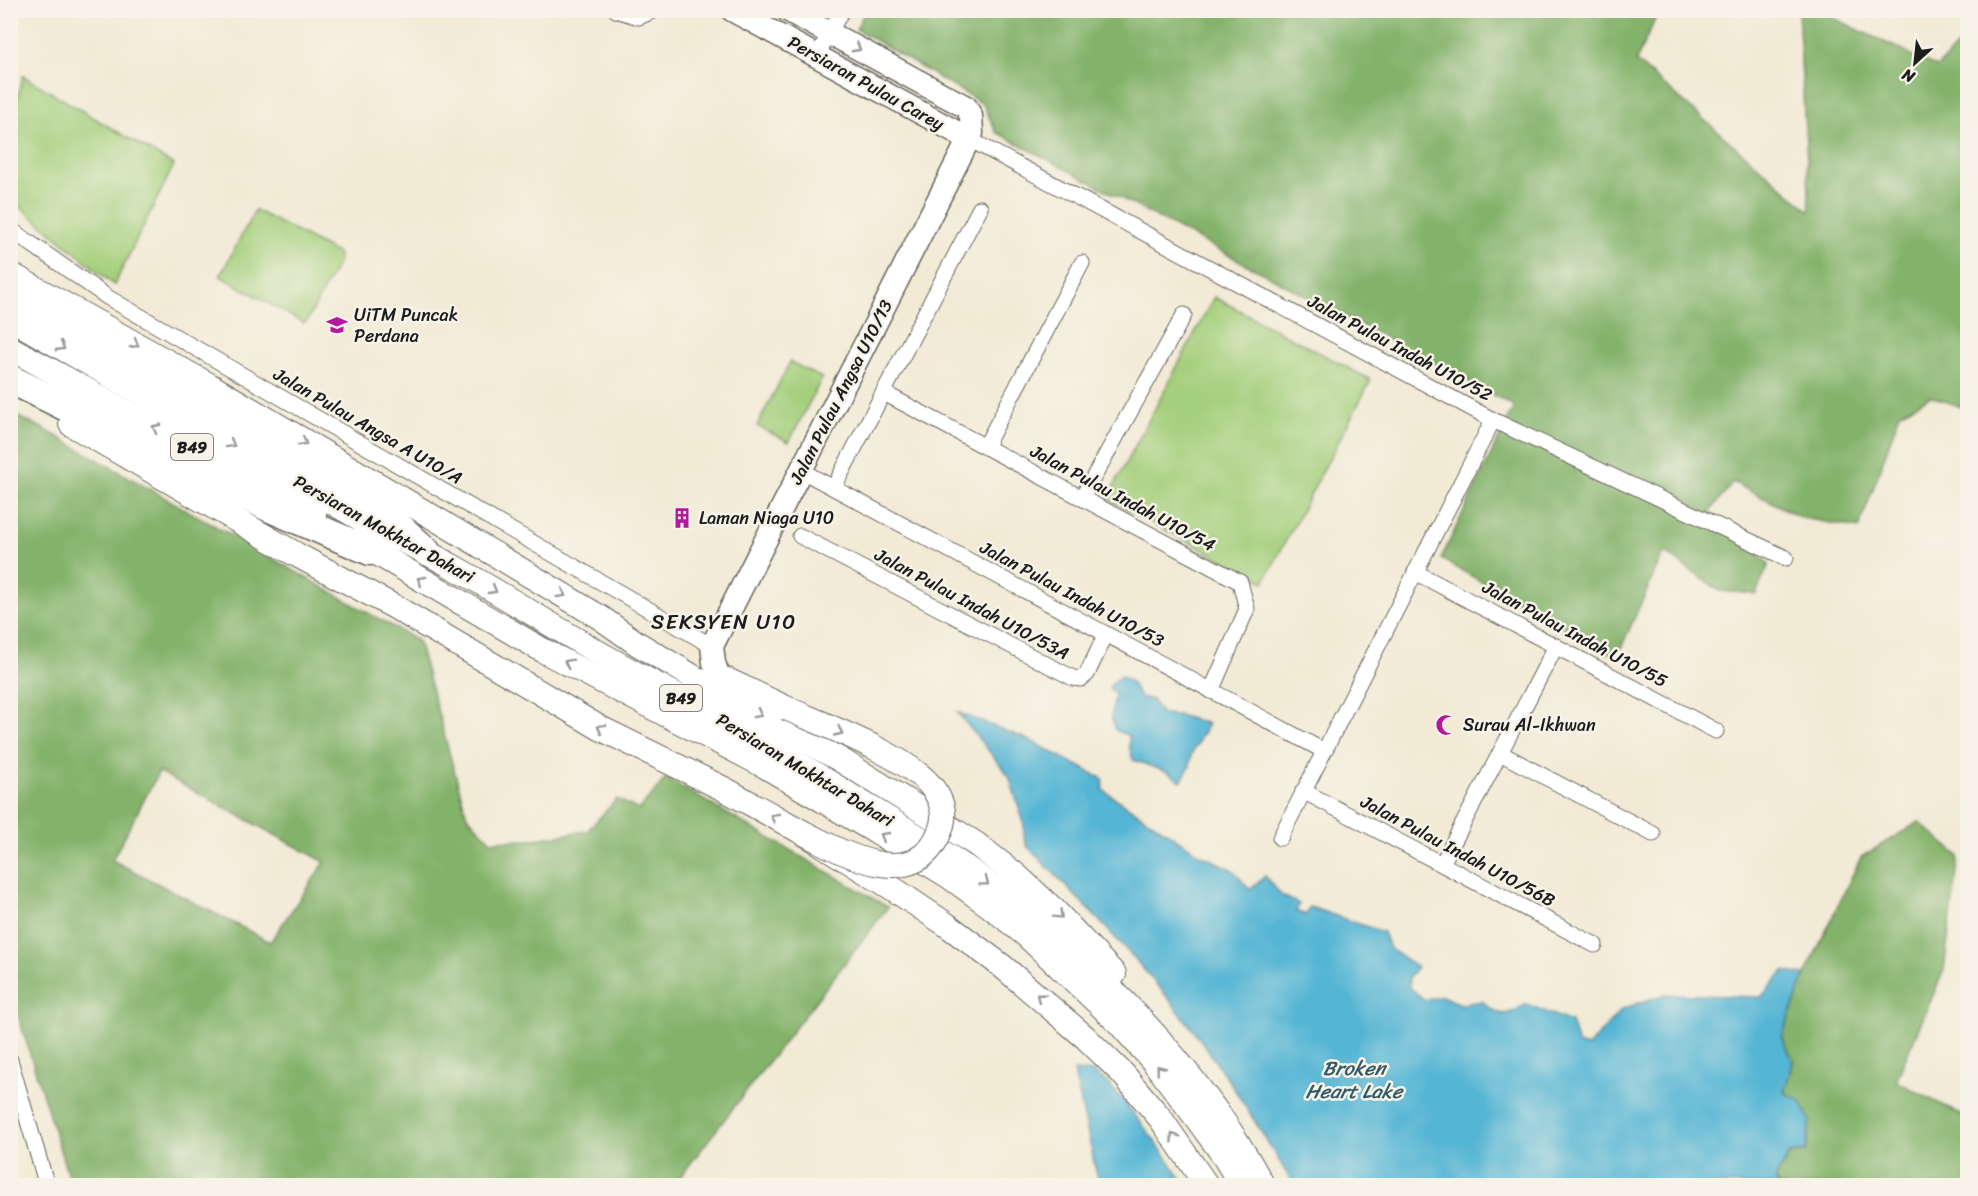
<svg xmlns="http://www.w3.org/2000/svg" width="1978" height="1196" font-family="Sriracha,sans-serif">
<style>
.green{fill:#a4cf7b;stroke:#60764c;stroke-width:1.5}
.forest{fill:#83b26b;stroke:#506744;stroke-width:1.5;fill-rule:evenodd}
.water{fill:#55b5d4;stroke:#386878;stroke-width:1.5}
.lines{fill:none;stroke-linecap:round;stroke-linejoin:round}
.street-casing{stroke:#67645d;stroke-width:17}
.secondary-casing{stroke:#67645d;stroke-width:25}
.primary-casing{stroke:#67645d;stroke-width:26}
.highway-casing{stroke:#67645d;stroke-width:31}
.street{stroke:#fff;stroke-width:15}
.secondary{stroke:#fff;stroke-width:22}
.primary{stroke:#fff;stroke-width:24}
.highway{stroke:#fff;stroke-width:28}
.primary-bridge-casing{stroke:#67645d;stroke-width:26;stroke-linecap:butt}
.primary-bridge{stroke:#fff;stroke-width:24}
.oneway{stroke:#999}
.labels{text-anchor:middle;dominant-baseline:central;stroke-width:5;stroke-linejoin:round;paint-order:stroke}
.shield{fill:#f7f3e8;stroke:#5e5c59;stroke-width:1.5}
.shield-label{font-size:16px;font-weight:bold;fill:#1c1c1c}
.street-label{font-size:18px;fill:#1c1c1c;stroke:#f7f3e8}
.poi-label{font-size:18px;fill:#1c1c1c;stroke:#f7f3e8;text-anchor:start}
.water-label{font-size:20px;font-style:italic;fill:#335966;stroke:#f7f3e8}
.quarter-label{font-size:21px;letter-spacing:1.5px;fill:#1c1c1c;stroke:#f7f3e8}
</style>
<rect width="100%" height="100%" fill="#f7f3e8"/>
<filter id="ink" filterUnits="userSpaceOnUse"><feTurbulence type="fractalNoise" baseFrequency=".0167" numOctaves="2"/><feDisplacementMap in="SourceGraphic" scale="12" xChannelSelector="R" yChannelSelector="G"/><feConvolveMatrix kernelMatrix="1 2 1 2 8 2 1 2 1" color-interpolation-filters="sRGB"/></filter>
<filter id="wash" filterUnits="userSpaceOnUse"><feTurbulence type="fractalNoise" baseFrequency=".008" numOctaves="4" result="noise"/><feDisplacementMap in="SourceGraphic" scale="24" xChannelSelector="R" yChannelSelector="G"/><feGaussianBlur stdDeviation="1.35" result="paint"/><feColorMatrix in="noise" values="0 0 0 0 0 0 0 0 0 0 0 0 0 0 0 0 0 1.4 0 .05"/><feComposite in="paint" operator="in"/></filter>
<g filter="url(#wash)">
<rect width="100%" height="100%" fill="#f2ead5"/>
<g class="green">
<polygon points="23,76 174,165 114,285 11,199 11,123"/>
<polygon points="255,210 337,253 339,261 307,321 304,323 220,276"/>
<polygon points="1214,297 1371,380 1264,582 1107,499"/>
<polygon points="790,362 822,378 789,442 757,426"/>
</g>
<g class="forest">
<polygon points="866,10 1659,11 1636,61 1810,211 1798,11 1819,11 1937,67 1967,36 1967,409 1931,396 1900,413 1859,528 1802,518 1733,482 1710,512 1769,564 1756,594 1720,591 1664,552 1617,657 1441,559 1514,406 996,132 983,104 856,29"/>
<polygon points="1936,11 1967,11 1967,26"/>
<path d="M10,413l32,15 376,213 49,175 24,25 38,-1 58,-9 30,-32 22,11 27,-32 222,129 -214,278h-603l-60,-192zM159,772l166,90 -55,80 -158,-82z"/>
<polygon points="1919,822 1959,856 1944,970 1896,1081 1967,1118 1967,1185 1778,1186 1775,1179 1789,1154 1805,1152 1784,1092 1793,1061 1782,1036 1805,975 1861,857"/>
</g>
<g class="water">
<polygon points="1121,676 1131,682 1140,697 1152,700 1162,714 1178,715 1208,724 1191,755 1190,766 1181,781 1167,772 1133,760 1129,746 1129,736 1115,730 1111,716 1115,694 1110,689 1110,685"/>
<path d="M957,712l72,28 74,39v11l95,63 35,17 17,20 15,-14 16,19 18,9 -3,7 10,4 4,-8 73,25 6,16 28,19 -8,10 1,11 15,12 17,-4 19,8 21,-3c19,18 24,15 45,3l44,18 7,22 10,3 34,-38 43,-15 96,3 23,-26 21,4 -23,61 11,25 -9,31 17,9 9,20 -4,31 -17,2 -14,25 3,6h-484c-35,-57 -69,-114 -110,-167 -48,-62 -103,-116 -157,-172l-3,-9v-14l-15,-47z"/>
<path d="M1074,1071c5,1 14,0 19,1 21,9 78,91 93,113h-87z"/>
</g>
</g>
<g filter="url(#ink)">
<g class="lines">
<g class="street-casing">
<g id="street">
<polyline points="616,10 639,17 655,10"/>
<polyline points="817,56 842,10"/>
<polyline points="969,139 1493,420 1280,838"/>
<polyline points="10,229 107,297 712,646"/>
<polyline points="884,393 1240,582 1247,609 1211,691"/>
<polyline points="1493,420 1786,558"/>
<polyline points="985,447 1082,263"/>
<polyline points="802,471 1324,751"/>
<polyline points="834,487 980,208"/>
<polyline points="1082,498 1184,315"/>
<polyline points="800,536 1073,678 1081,679 1087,674 1106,634"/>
<polyline points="1415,572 1716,731"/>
<polyline points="1500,753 1653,834"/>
<polyline points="1303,791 1595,945"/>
<polyline points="1442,864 1556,646"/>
<polyline points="10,1060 47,1186"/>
</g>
</g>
<g class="secondary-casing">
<g id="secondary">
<polyline points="732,10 969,139"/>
<polyline points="719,677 714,663 712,646 972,133 971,116 966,107 787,10"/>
</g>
</g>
<g class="primary-casing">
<g id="primary">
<polyline points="10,274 209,385 431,516 601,618 638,644 737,703 839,759 976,844 1016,875 1054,910 1114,974"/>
<path d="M10,318l374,214c79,35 149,84 224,126 47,27 95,50 142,77 40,23 80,48 119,72 37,23 74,44 109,69 110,80 220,189 285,310"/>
<polyline points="10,348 314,515"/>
<polyline points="71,424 297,555 393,606 600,728 726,790 802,832 892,888 947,925 1002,966 1085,1037 1123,1074 1161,1119 1207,1186"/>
<polyline points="356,541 544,651 765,766 898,845 950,877 990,906 1027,936 1118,1022 1154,1062 1192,1112 1222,1153 1242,1186"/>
<polyline points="727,680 786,708"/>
</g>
</g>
<g class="highway-casing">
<g id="highway">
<polyline points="10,301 175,388 265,438 386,515 426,551"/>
<polyline points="10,379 268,507 370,551"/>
</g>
</g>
<use href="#street" class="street"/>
<use href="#secondary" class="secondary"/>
<use href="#primary" class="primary"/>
<use href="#highway" class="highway"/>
<g class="primary-bridge-casing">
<path id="primary-bridge" d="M786,708c38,17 118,47 144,77 12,14 17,29 10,46 -25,64 -97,22 -138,1"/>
</g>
<use href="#primary-bridge" class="primary-bridge"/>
</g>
<defs><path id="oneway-chevron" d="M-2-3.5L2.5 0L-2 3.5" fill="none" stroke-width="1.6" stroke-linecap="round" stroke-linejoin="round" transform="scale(1.5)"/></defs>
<g class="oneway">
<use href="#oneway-chevron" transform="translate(857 48) rotate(28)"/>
<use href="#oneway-chevron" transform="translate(135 344) rotate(29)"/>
<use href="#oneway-chevron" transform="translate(61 347) rotate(30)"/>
<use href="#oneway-chevron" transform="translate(156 428) rotate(-152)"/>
<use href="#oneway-chevron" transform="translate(303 442) rotate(31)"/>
<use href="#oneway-chevron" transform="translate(231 444) rotate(30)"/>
<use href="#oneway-chevron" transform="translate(421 580) rotate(-150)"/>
<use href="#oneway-chevron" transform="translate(493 590) rotate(31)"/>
<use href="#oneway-chevron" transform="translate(562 594) rotate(31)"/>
<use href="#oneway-chevron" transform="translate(568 663) rotate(-153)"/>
<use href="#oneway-chevron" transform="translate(758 714) rotate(29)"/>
<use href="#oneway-chevron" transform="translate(601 728) rotate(-151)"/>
<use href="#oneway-chevron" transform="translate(839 732) rotate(25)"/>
<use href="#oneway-chevron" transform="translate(774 817) rotate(-151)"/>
<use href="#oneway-chevron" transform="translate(884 836) rotate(-149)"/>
<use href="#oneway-chevron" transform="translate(985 882) rotate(37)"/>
<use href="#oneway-chevron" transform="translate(1059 915) rotate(45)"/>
<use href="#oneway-chevron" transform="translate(1040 997) rotate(-141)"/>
<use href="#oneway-chevron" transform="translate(1160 1069) rotate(-128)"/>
<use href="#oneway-chevron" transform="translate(1174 1137) rotate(-125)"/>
</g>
</g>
<defs>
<g id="university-bare" transform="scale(1.62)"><path d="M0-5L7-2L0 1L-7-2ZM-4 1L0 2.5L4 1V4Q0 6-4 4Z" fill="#b5179e" stroke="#f7f3e8" stroke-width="2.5" paint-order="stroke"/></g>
<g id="building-bare" transform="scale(1.62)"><path d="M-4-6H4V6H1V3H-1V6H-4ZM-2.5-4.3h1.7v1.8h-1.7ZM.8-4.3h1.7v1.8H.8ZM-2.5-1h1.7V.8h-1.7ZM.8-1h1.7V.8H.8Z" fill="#b5179e" stroke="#f7f3e8" stroke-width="2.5" paint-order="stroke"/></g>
<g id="mosque-bare" transform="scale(1.62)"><path d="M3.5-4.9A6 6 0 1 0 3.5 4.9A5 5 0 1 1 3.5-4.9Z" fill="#b5179e" stroke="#f7f3e8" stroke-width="2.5" paint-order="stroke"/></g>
</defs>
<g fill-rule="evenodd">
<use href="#university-bare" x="337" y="325"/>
<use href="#building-bare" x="682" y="518"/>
<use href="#mosque-bare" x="1446" y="725"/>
</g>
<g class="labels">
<g class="shield">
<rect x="171" y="434" width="42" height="26" rx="4.5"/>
<rect x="660" y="685" width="42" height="26" rx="4.5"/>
</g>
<g class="shield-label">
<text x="192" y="447">B49</text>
<text x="681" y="698">B49</text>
</g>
<g class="street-label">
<text transform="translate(866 83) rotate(29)">Persiaran Pulau Carey</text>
<text transform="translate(1400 348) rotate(28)">Jalan Pulau Indah U10/52</text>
<text transform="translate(841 392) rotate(-63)">Jalan Pulau Angsa U10/13</text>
<text transform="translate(368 426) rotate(30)">Jalan Pulau Angsa A U10/A</text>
<text transform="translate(1123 498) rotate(28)">Jalan Pulau Indah U10/54</text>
<text transform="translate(384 529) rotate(29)">Persiaran Mokhtar Dahari</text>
<text transform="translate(1072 594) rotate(28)">Jalan Pulau Indah U10/53</text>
<text transform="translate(972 604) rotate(28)">Jalan Pulau Indah U10/53A</text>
<text transform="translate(1575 634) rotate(28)">Jalan Pulau Indah U10/55</text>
<text transform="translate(805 770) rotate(31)">Persiaran Mokhtar Dahari</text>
<text transform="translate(1458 851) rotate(28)">Jalan Pulau Indah U10/56B</text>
</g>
<g class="poi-label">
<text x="354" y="315">UiTM Puncak<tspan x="354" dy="21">Perdana</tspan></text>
<text x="699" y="518">Laman Niaga U10</text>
<text x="1463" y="725">Surau Al-Ikhwan</text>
</g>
<g class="water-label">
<text x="1354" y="1068">Broken<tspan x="1354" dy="23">Heart Lake</tspan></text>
</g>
<g class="quarter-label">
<text x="724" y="622">SEKSYEN U10</text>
</g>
</g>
<rect width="1978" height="1196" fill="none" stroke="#f7f3e8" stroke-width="36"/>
<g transform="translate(1915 63) rotate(207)" stroke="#f7f3e8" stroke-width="4.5" paint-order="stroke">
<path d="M0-4.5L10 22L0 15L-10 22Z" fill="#1c1c1c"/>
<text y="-9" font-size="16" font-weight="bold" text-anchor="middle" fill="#1c1c1c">N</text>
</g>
</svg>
